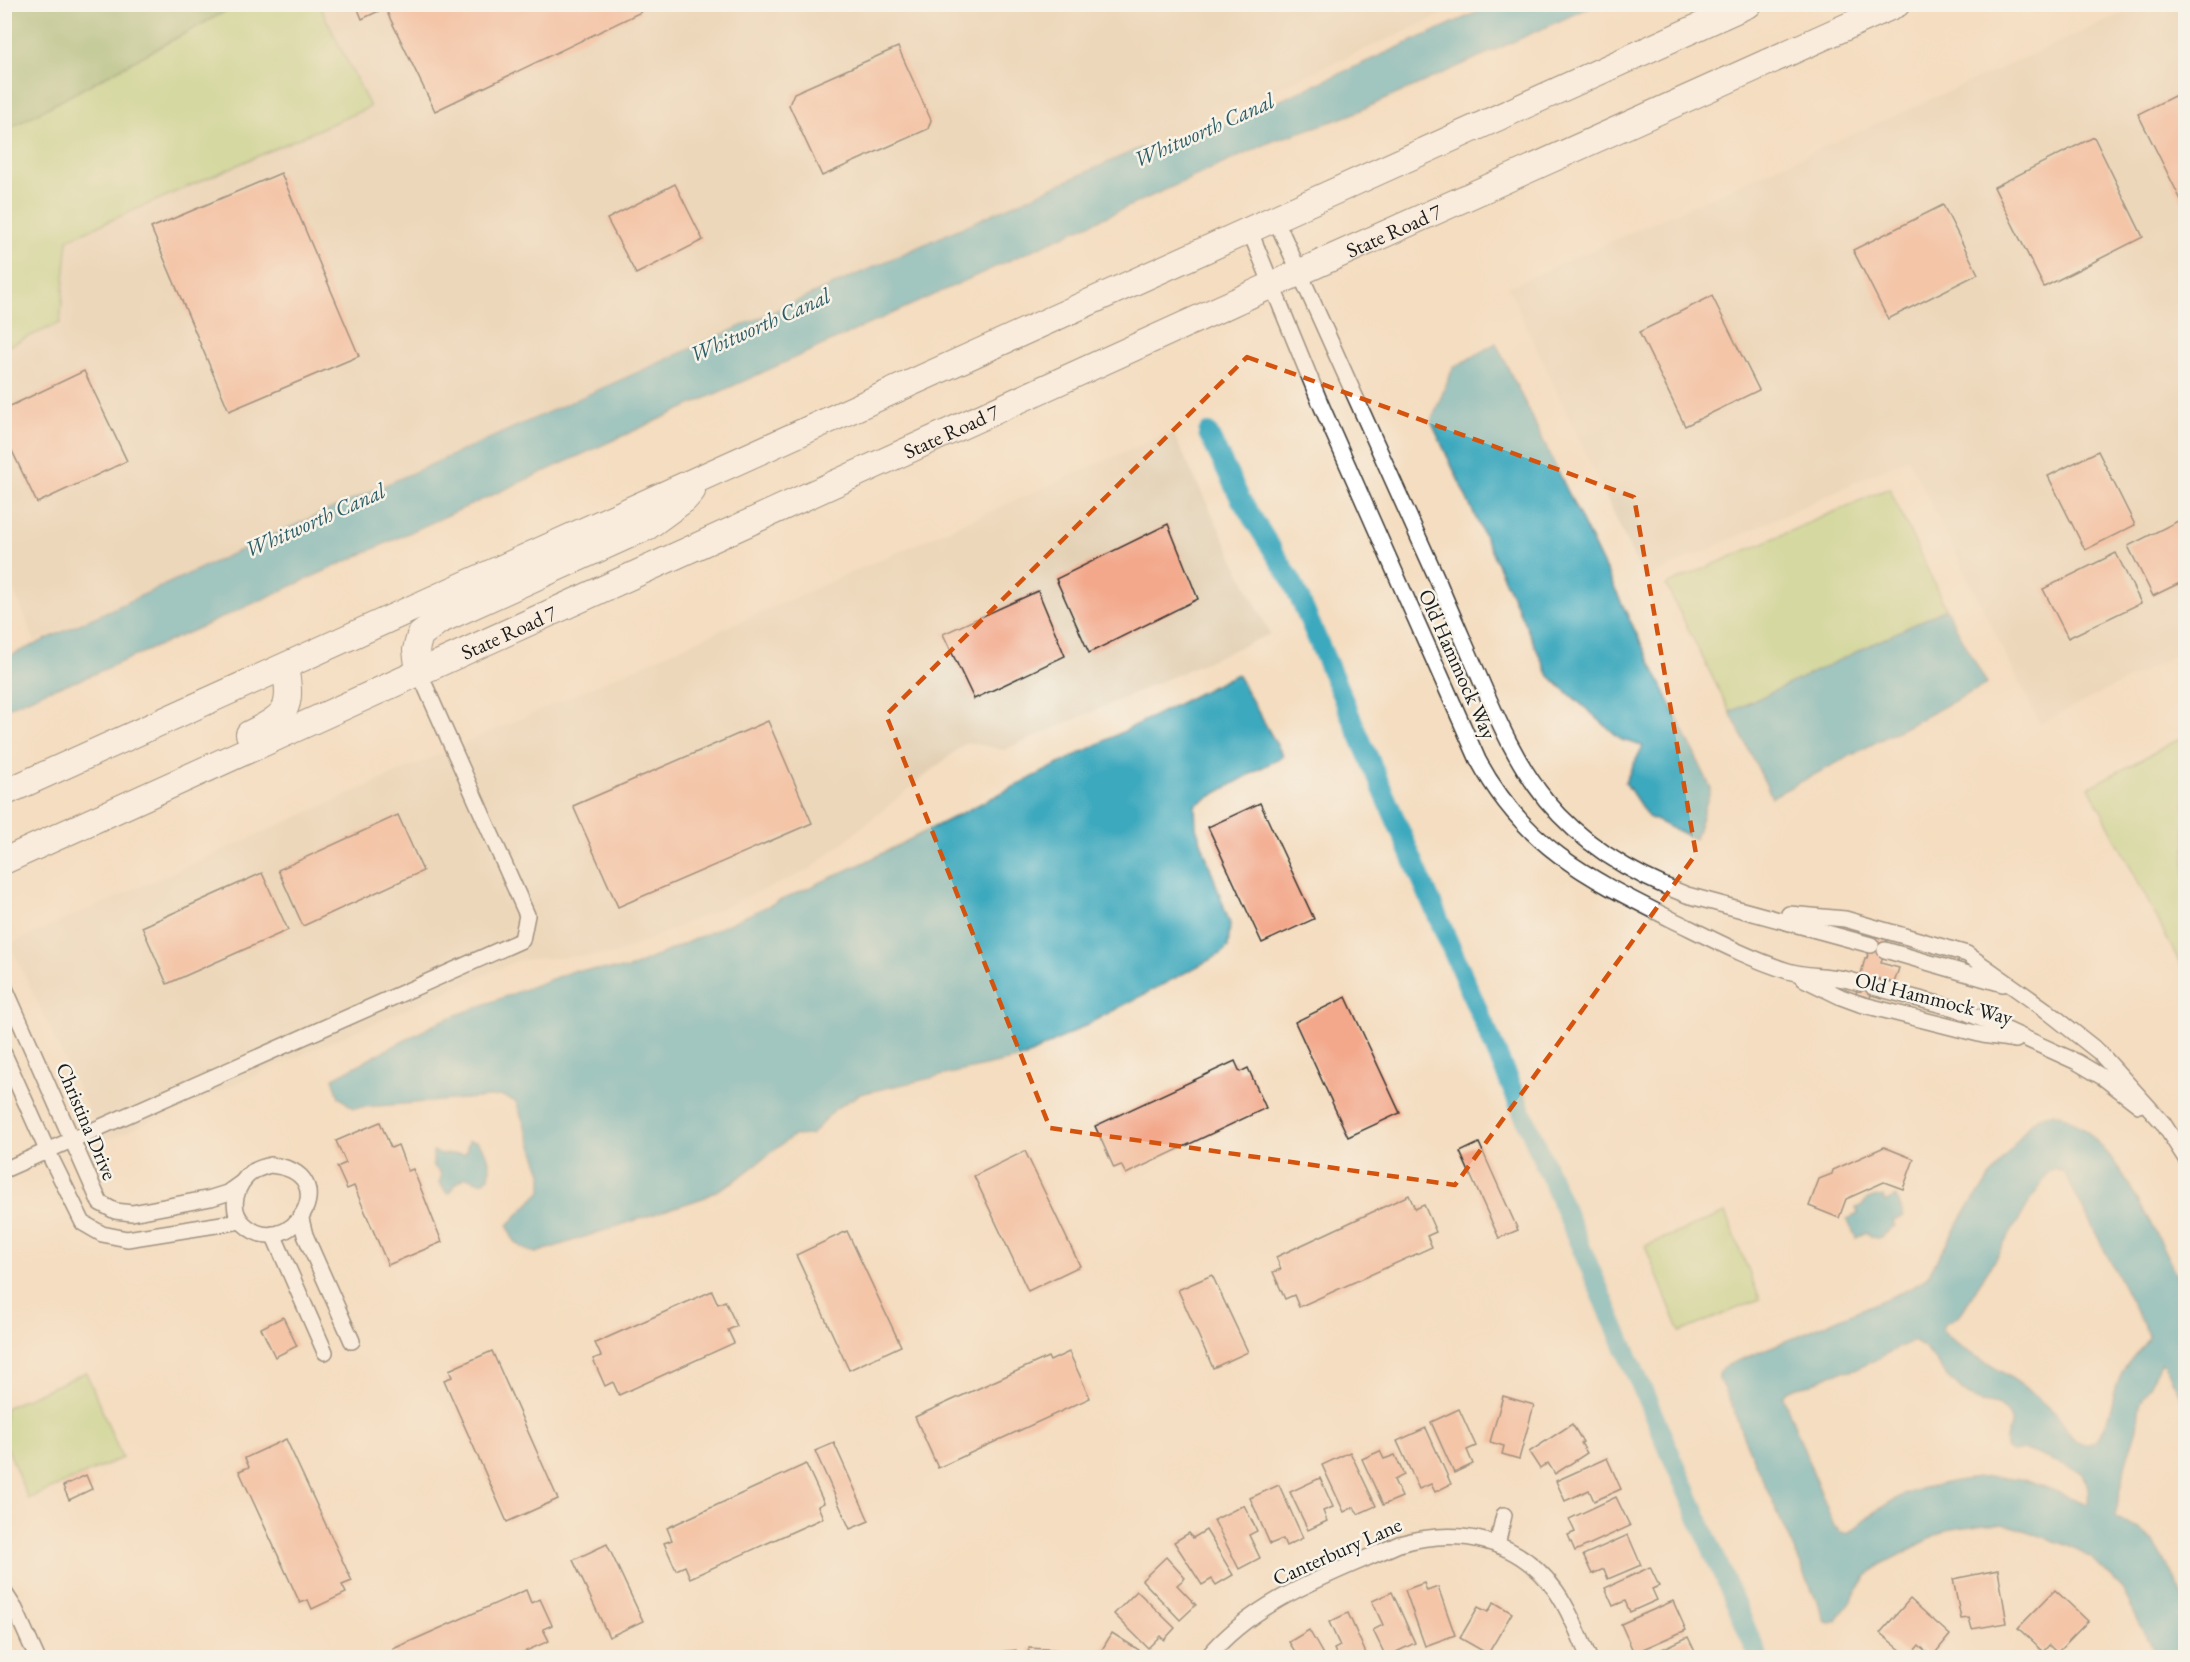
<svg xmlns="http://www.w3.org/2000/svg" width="2190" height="1662" font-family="'EB Garamond',serif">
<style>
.built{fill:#e3d0b4}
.green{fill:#afd37c;stroke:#66784c;stroke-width:1.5}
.forest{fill:#8bb56c;stroke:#546844;stroke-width:1.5}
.water{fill:#3ea9be;stroke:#2d626d;stroke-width:1.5;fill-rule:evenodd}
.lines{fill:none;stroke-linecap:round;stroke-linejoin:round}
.canal{stroke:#3ea9be;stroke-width:20}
.building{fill:#f3a88b}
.minor-casing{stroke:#3c3935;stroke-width:18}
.primary-casing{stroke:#3c3935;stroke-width:28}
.minor{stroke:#fff;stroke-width:15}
.primary{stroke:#fff;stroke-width:26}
.marked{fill:none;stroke:#d4530e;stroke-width:4.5;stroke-dasharray:12 8;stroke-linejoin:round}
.labels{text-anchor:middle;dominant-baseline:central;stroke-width:5;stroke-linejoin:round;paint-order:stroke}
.street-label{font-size:21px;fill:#1c1c1c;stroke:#f7f3e8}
.water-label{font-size:22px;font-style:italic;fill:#2b5b65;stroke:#f7f3e8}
</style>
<rect width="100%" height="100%" fill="#f7f3e8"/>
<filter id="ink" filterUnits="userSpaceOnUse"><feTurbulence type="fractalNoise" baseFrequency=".0167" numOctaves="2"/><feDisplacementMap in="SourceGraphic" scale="12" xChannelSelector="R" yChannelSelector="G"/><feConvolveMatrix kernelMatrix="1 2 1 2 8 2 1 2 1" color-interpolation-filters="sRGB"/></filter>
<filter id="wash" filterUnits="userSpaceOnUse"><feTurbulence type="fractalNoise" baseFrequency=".008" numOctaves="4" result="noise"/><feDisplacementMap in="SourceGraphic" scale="24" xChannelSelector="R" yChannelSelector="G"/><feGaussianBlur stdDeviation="1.35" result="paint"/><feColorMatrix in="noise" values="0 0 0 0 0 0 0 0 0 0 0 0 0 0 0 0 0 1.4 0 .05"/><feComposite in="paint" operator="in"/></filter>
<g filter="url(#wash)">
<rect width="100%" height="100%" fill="#f4ddc0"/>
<g class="built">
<polygon points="319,5 1464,5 35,641 5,570 4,347 60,323 68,240 370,107"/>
<polygon points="2143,5 2185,5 2185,650 2040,724 1908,458 1644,579 1508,287"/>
<polygon points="1172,431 1270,634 1004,750 967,742 809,870 616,954 518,960 103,1142 10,944"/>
</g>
<g class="green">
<polygon points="237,5 319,5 370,107 68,239 60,323 5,347 4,131"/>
<polygon points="1889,488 1946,609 1730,712 1666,585"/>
<polygon points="2185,736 2185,973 2089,787"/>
<polygon points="1725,1213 1760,1299 1680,1332 1645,1246"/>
<polygon points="86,1372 122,1458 28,1499 5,1442 5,1408"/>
</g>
<polygon class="forest" points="5,4 237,4 237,5 5,131"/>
<g class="water">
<polygon points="1495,4 1595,5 1348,116 1273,141 208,624 80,680 48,690 5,709 5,658 271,536 1140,148 1164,152"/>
<polygon points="1496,343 1711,788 1695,839 1648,817 1625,782 1643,746 1622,740 1549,676 1431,421 1453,368"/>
<polygon points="1946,609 1987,684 1772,797 1730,712"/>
<path d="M1237,674l46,82 -88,49 1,22 34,97 -2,23 -9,8 -194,102 -165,37 -25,15 -24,26 -18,1 -60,46 -30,16 -167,55c-15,-3 -25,-12 -28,-28l34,-35v-17l-26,-71 -14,-6 -149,12 -14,-11 -6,-19 108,-57 134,-51 53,-1 235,-106z"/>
<path d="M2053,1113l13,4 21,14 22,24 15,21 27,48 34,68v114l-21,-43h-3l-21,41 -3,24 -12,38 -2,14 -8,36 1,3 25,11 12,11 28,49 4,11v56h-28l-36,-70 -28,-28 -24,-13 -54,-19 -14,-3h-16l-38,6 -67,35 -14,12 -29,44 -5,2 -6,-1 -83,-186 -13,-35 -11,-21v-9l9,-6 179,-75 14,-8 7,-7 37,-63 66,-90 14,-8zM2054,1169l10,3 85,164c-2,10 -10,13 -16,21 -7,8 -13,18 -16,28 -5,14 -11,58 -29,59 -17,1 -20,-16 -29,-26 -9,-10 -20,-19 -31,-28 -21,-18 -72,-41 -86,-61l3,-6 12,-6 5,-5 87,-141zM1912,1341c15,5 21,18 30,29 9,10 20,22 32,29 12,7 27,0 36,19 5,10 -9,18 -3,31l5,3c4,0 9,-2 13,-2 5,1 54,21 57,23 6,7 7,22 6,31 -22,-7 -51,-23 -74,-26 -26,-4 -81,5 -105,15 -22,8 -40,24 -58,38l-5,2 -5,-1 -7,-6 -51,-130 4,-5 9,-4 16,-3 14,-8 33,-8z"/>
<path d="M469,1141l8,1c11,10 15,21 12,35l-7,6 -16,-6 -10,7 -6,9h-3l-8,-10 2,-6 -1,-5 -7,-6v-15l8,3h24z"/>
<path d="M1883,1196l2,6 11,-6 8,20 -11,5 2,5c-9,4 -15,20 -28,7l-11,5 -9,-19 11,-5 -2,-6 6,-2 5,-7z"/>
</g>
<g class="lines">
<polyline class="canal" points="1208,433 1240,498 1292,581 1759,1658"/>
</g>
<g id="blocks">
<g class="building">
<polygon points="356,4 637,4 641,12 435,111 385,8 362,19"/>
<polygon points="898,47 931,120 928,129 822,176 789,105 794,93"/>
<polygon points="2186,90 2186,210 2138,114"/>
<polygon points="2094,137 2143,237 2044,287 1994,187"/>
<polygon points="281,173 359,356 229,411 151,228"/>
<polygon points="675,184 703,240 636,274 607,219"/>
<polygon points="1943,205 1978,274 1888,319 1853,250"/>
<polygon points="1712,296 1759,390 1685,426 1639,332"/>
<polygon points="84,371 127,461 37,503 4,434 4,409"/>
<polygon points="2098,451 2135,525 2085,550 2048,476"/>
<polygon points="2186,517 2186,580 2153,596 2128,546"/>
<polygon points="1168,524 1198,599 1089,653 1056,579"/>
<polygon points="2116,553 2141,603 2068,638 2043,589"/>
<polygon points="1038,591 1065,656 974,699 943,634"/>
<polygon points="768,721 812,823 618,907 573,806"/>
<polygon points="1260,803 1314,919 1262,943 1208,827"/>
<polygon points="398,815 423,871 303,926 278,870"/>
<polygon points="262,873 288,930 167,984 142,927"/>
<polygon points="1874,936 1887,940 1881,963 1899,968 1894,983 1876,978 1870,998 1856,994 1865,958 1867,958"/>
<polygon points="1346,997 1400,1113 1348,1137 1295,1022"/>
<polygon points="1235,1061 1240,1072 1248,1068 1266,1108 1126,1174 1121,1165 1114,1168 1095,1126"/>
<polygon points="380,1122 391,1148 398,1145 408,1171 413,1169 442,1242 388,1265 354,1186 347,1189 337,1167 346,1163 336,1141"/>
<polygon points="1479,1143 1518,1230 1499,1238 1460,1152"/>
<polygon points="1884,1147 1914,1159 1903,1189 1884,1182 1846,1199 1839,1218 1809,1206 1819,1179 1832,1174 1833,1170"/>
<polygon points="1025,1151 1080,1266 1028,1291 974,1176"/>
<polygon points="1409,1195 1415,1209 1424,1205 1436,1232 1427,1236 1432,1247 1299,1307 1294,1295 1285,1299 1273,1272 1281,1269 1276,1257"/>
<polygon points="847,1231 901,1346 849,1370 796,1255"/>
<polygon points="1212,1275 1248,1352 1213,1368 1178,1290"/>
<polygon points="712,1291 718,1304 725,1301 737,1326 728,1330 734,1343 619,1395 613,1382 605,1386 593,1359 601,1356 595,1343"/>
<polygon points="283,1317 297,1346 275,1357 261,1328"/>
<polygon points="492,1351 558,1499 507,1522 444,1380 452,1377 449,1370"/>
<polygon points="1069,1352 1090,1398 938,1468 915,1417 1048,1357 1050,1361"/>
<polygon points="1503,1396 1534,1405 1519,1459 1502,1454 1504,1446 1490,1442"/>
<polygon points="1459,1409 1476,1446 1467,1450 1473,1464 1454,1473 1431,1422"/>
<polygon points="1572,1424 1583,1442 1581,1443 1587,1453 1555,1474 1548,1463 1540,1469 1529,1452"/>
<polygon points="1426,1428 1451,1484 1435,1492 1431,1484 1419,1489 1397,1441"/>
<polygon points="286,1439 352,1581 342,1585 346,1593 312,1609 308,1600 300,1603 239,1471 249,1467 245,1458"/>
<polygon points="834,1443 869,1521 850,1529 815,1451"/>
<polygon points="1380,1451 1384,1459 1395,1455 1404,1475 1394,1480 1402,1497 1383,1505 1362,1459"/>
<polygon points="1350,1452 1376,1506 1358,1514 1354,1507 1344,1512 1322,1465"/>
<polygon points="1607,1458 1621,1489 1594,1501 1589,1490 1565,1501 1556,1481"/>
<polygon points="806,1464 824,1503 818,1506 823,1518 690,1578 685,1566 676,1570 664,1543 672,1540 667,1528"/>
<polygon points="86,1475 92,1489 69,1500 63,1486"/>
<polygon points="1320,1478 1333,1507 1323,1511 1327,1521 1308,1530 1290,1492"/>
<polygon points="1279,1485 1303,1538 1286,1546 1283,1539 1270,1544 1250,1498"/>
<polygon points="1616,1497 1630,1526 1575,1551 1568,1535 1575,1532 1569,1519"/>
<polygon points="1244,1505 1257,1531 1249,1535 1260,1558 1239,1569 1214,1520"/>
<polygon points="1206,1530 1233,1575 1216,1585 1212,1579 1202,1585 1174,1542 1189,1533 1193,1538"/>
<polygon points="1628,1535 1641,1565 1608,1579 1604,1569 1592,1574 1583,1555"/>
<polygon points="607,1544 643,1621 609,1637 573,1560"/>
<polygon points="1166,1557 1185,1578 1177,1585 1196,1605 1180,1620 1142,1580"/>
<polygon points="1650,1567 1659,1586 1652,1589 1657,1600 1630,1612 1625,1601 1613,1606 1605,1588"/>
<polygon points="1998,1570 2007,1623 1972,1629 1969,1618 1961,1619 1953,1579"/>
<polygon points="1424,1583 1427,1591 1438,1587 1455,1635 1425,1646 1405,1590"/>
<polygon points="526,1590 531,1603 540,1599 552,1625 543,1629 549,1641 510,1658 396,1658 393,1649"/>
<polygon points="2055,1590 2088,1621 2057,1653 2049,1645 2043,1652 2018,1628"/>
<polygon points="1137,1591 1175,1628 1164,1640 1160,1636 1148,1648 1114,1614"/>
<polygon points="1392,1592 1415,1643 1386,1657 1373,1630 1383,1625 1372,1601"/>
<polygon points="1910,1599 1950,1635 1932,1657 1919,1645 1909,1657 1880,1633"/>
<polygon points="1673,1601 1686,1630 1634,1653 1621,1624"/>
<polygon points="1494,1602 1512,1613 1488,1654 1460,1638 1478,1607 1488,1612"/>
<polygon points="1348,1613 1368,1658 1338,1658 1334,1649 1340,1646 1329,1622"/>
<polygon points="1309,1630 1325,1658 1299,1658 1289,1642"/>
<polygon points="1112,1633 1139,1650 1135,1658 1097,1658"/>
<polygon points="1688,1637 1698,1658 1643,1658"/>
<polygon points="1029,1648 1062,1650 1062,1658 1029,1658"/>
<polygon points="1016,1650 1017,1658 983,1658 983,1654"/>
<polygon points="973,1652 974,1658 942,1658 941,1655"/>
</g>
</g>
</g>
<g filter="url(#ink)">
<use href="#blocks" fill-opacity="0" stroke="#3c3935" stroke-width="1.5"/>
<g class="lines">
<g class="minor-casing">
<g id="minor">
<path d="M1275,218c54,121 109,242 163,363 14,34 29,67 43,100 18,42 36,83 65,119 37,45 87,75 141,95l184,50"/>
<path d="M1249,229l72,176 157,355c47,87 109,117 193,159 39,19 76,39 117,52 16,5 33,4 50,7 7,1 15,3 22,5"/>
<polyline points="1789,914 1845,919 1967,954 2046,1010 2099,1052 2163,1123 2186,1159"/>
<polyline points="1885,950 2003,984"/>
<polyline points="1804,979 1841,997 1860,1004 1983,1035 2016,1040"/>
<polyline points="4,986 100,1203 115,1211 132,1213 211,1198 227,1193 241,1183"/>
<polyline points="1873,987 1958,1009 1987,1021 2077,1062 2104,1078 2139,1105"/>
<polyline points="4,1054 47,1150 83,1223 102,1234 127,1239 241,1221"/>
<path d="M270,1165c79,7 18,101 -26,59 -16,-15 -8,-40 8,-52 5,-3 12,-5 18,-7z"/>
<polyline points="4,1170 522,940 527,915 419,672"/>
<polyline points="301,1219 305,1235 352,1341"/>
<polyline points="273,1234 325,1352"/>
<polyline points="1497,1545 1504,1515"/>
<polyline points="4,1592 15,1609 37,1658"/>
<path d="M1207,1658c48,-59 125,-84 192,-114 60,-17 119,-6 157,47 14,20 23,44 33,67"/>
</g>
</g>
<g class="primary-casing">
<g id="primary">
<polyline points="419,672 416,650 420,635 439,621 647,527 684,500 692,491"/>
<path d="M249,734c38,-18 44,-25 36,-67"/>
<polyline points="4,793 1749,4"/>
<path id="s1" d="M4,861l1323,-601 570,-256"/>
</g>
</g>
<use href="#minor" class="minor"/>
<use href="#primary" class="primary"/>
</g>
</g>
<path d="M0 0H2190V1662H0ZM1247,357l387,140 62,357 -241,331 -405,-57 -164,-413z" fill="#f4ddc0" fill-opacity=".55" fill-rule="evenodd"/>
<path class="marked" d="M1247,357l387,140 62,357 -241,331 -405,-57 -164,-413z"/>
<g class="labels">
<g class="street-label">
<text stroke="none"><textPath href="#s1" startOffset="1526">State Road 7</textPath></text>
<text stroke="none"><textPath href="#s1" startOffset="1040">State Road 7</textPath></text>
<text stroke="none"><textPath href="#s1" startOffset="554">State Road 7</textPath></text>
<text transform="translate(1458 664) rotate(66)">Old Hammock Way</text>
<text transform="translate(1934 998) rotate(14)">Old Hammock Way</text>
<text transform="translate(87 1121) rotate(67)">Christina Drive</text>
<text transform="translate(1337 1551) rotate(-24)">Canterbury Lane</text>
</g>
<g class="water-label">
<text transform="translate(1204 130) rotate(-24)">Whitworth Canal</text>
<text transform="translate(760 325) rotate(-24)">Whitworth Canal</text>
<text transform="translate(315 520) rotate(-24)">Whitworth Canal</text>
</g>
</g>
<rect width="2190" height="1662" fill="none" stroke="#f7f3e8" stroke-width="24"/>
</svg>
